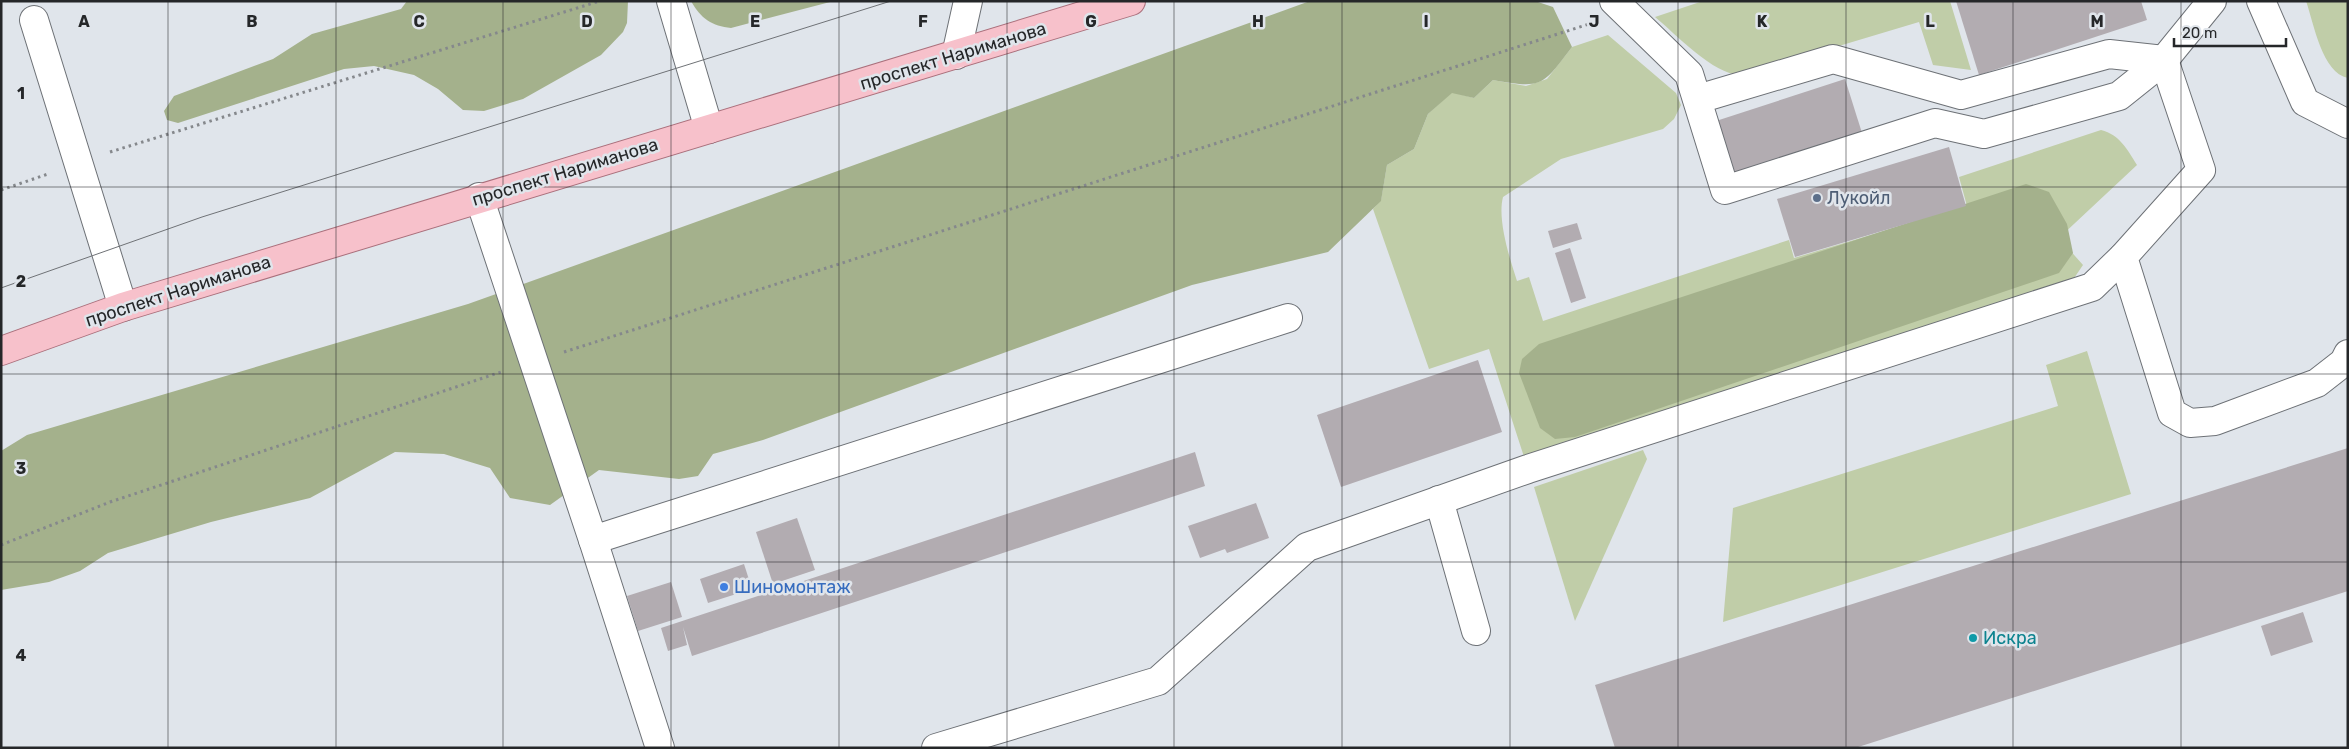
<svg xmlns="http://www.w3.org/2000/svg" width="2349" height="749" font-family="Rubik,sans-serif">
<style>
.green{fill:#c0cda8}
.forest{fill:#a4b18c}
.building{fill:#b2acb1}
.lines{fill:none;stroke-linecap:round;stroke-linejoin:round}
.minor-casing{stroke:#6d7176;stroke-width:30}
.major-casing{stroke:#aa707c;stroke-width:30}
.path{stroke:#85888c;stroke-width:3;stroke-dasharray:2.5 4;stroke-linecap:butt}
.minor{stroke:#fff;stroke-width:28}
.major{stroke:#f7c1cb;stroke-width:28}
.tram{stroke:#6f7276;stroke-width:1}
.grid{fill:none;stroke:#252729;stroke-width:1;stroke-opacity:0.55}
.service-dot{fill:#5c6f8a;stroke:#e0e5eb;stroke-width:2}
.shop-dot{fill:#3f7fe0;stroke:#e0e5eb;stroke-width:2}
.culture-dot{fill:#0f9aa8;stroke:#e0e5eb;stroke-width:2}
.labels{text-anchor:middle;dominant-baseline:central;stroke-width:5;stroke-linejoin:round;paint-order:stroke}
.street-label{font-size:18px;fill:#252729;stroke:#e0e5eb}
.service-label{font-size:18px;fill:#4e5e75;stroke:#e0e5eb;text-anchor:start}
.shop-label{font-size:18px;fill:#366cbe;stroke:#e0e5eb;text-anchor:start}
.culture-label{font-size:18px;fill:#0d838f;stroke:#e0e5eb;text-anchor:start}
.grid-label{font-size:16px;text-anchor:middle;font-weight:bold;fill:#252729;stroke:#e0e5eb;stroke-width:5;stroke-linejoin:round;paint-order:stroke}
</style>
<rect width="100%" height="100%" fill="#e0e5eb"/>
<g class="green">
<path d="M1703,1h247l21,69 -38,-5 -14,-43 -177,53c-28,1 -66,-41 -87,-58z"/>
<path d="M2306,1h42v77c-26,-5 -34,-54 -42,-77z"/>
<path d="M1608,35l68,58 5,12 -7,14 -11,10 -102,30 -58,38c-6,23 7,62 14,84l12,-4 14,44 246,-81 5,18 173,-52 -8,-29 142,-47c19,5 26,19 36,35l-78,73 24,27 -15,22 -542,176 -37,-114 -60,20 -56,-160 8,-9 6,-35 27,-16 14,-35 24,-22 22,6 19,-18 33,6 21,-7 25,-32z"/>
<polygon points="2087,351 2131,494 1723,622 1733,508 2058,406 2046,365"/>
<polygon points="1643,450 1647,459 1575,621 1534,487"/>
</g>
<g class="forest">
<polygon points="407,1 628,1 627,23 623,32 601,55 523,99 484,111 463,110 438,89 414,75 374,66 344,69 178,123 167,120 164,111 174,96 273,59 312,34 401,9"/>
<path d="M691,1h143l-103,27c-19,-2 -30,-9 -40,-27z"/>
<path d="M1310,1h225l18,6 19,40c-30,39 -29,42 -79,33l-19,18 -22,-5 -24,21 -14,35 -27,16 -6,36 -53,51 -136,33 -429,155 -50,14 -15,22 -19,3 -80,-9 -49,35 -40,-7 -20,-30 -46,-14 -49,-2 -85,46 -99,24 -103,31 -28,18 -31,11 -48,8v-139l26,-16 441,-131z"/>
<polygon points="2026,184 2049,192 2067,224 2073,253 2059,273 1575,437 1555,439 1540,428 1519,373 1522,359 1539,344"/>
</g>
<g class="building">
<polygon points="1956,1 2141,1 2147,20 1979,75"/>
<polygon points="1845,79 1862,133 1733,175 1716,121"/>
<polygon points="1949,147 1966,206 1795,257 1777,199"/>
<polygon points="1577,223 1582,239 1553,248 1548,231"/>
<polygon points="1570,248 1586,298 1571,303 1555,253"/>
<polygon points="1478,360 1502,432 1341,487 1317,415"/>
<polygon points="2348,448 2348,591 1855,748 1615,748 1595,685"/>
<polygon points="1195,452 1205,486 692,656 683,627 687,645 668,651 661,628"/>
<polygon points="1256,503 1269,538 1227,553 1225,549 1200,558 1188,526"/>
<polygon points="797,518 815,570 773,584 756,532"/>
<polygon points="744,564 752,589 708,603 700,579"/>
<polygon points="671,582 682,617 638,631 627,596"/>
<polygon points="2303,612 2313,642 2271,656 2261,626"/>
</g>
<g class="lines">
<g class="minor-casing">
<g id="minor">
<polyline points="671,1 709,129"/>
<polyline points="1614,1 1689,74 1725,190 1935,123 1984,134 2119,96 2164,60 2212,1"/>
<polyline points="2261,1 2305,102 2348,124"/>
<polyline points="34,20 123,307"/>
<polyline points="956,55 968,1"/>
<polyline points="2164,60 2201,170 2123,257 2172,413 2190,423 2215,421 2317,383 2344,362 2348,354"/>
<polyline points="1698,99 1833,59 1961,95 2109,54 2164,60"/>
<polyline points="479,197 593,540 1288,318"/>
<polyline points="1439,500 1476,631"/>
<polyline points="593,540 660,748"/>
<polyline points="936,748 1158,681 1307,547 1528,469 2092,287 2123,257"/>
</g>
</g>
<g class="major-casing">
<polyline id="major" points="1,351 123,307 1131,1"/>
</g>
<g class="path">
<polyline points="110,152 600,1"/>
<polyline points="1,190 48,174"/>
<polyline points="564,352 1589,24"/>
<polyline points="1,545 110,502 501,372"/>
</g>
<use href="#minor" class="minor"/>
<use href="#major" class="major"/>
<polyline class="tram" points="1,288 202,217 891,1"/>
</g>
<path class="grid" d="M168,1v747M336,1v747M503,1v747M671,1v747M839,1v747M1007,1v747M1174,1v747M1342,1v747M1510,1v747M1678,1v747M1846,1v747M2013,1v747M2181,1v747M1,187h2347M1,374h2347M1,562h2347"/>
<circle class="service-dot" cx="1817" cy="198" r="5"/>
<circle class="shop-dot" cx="724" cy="587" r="5"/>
<circle class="culture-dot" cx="1973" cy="638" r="5"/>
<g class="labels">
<g class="street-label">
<text transform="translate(953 56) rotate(-17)">проспект Нариманова</text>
<text transform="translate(565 172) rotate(-17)">проспект Нариманова</text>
<text transform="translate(178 291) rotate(-18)">проспект Нариманова</text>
</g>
<g class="service-label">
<text x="1827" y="198">Лукойл</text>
</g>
<g class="shop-label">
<text x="734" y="587">Шиномонтаж</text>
</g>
<g class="culture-label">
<text x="1983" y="638">Искра</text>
</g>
</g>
<g class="grid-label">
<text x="84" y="27">A</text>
<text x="252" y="27">B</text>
<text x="419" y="27">C</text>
<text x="587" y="27">D</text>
<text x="755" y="27">E</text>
<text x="923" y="27">F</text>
<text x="1091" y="27">G</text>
<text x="1258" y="27">H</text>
<text x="1426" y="27">I</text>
<text x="1594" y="27">J</text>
<text x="1762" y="27">K</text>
<text x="1930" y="27">L</text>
<text x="2097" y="27">M</text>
<text x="21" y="99">1</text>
<text x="21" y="287">2</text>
<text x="21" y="474">3</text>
<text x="21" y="661">4</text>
</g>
<rect width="2349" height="749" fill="none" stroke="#252729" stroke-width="5"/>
<path d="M2174 38v8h112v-8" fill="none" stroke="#252729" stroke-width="2.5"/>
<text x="2182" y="38" font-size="15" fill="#252729" stroke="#e0e5eb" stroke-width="4" paint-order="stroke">20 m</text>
</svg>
